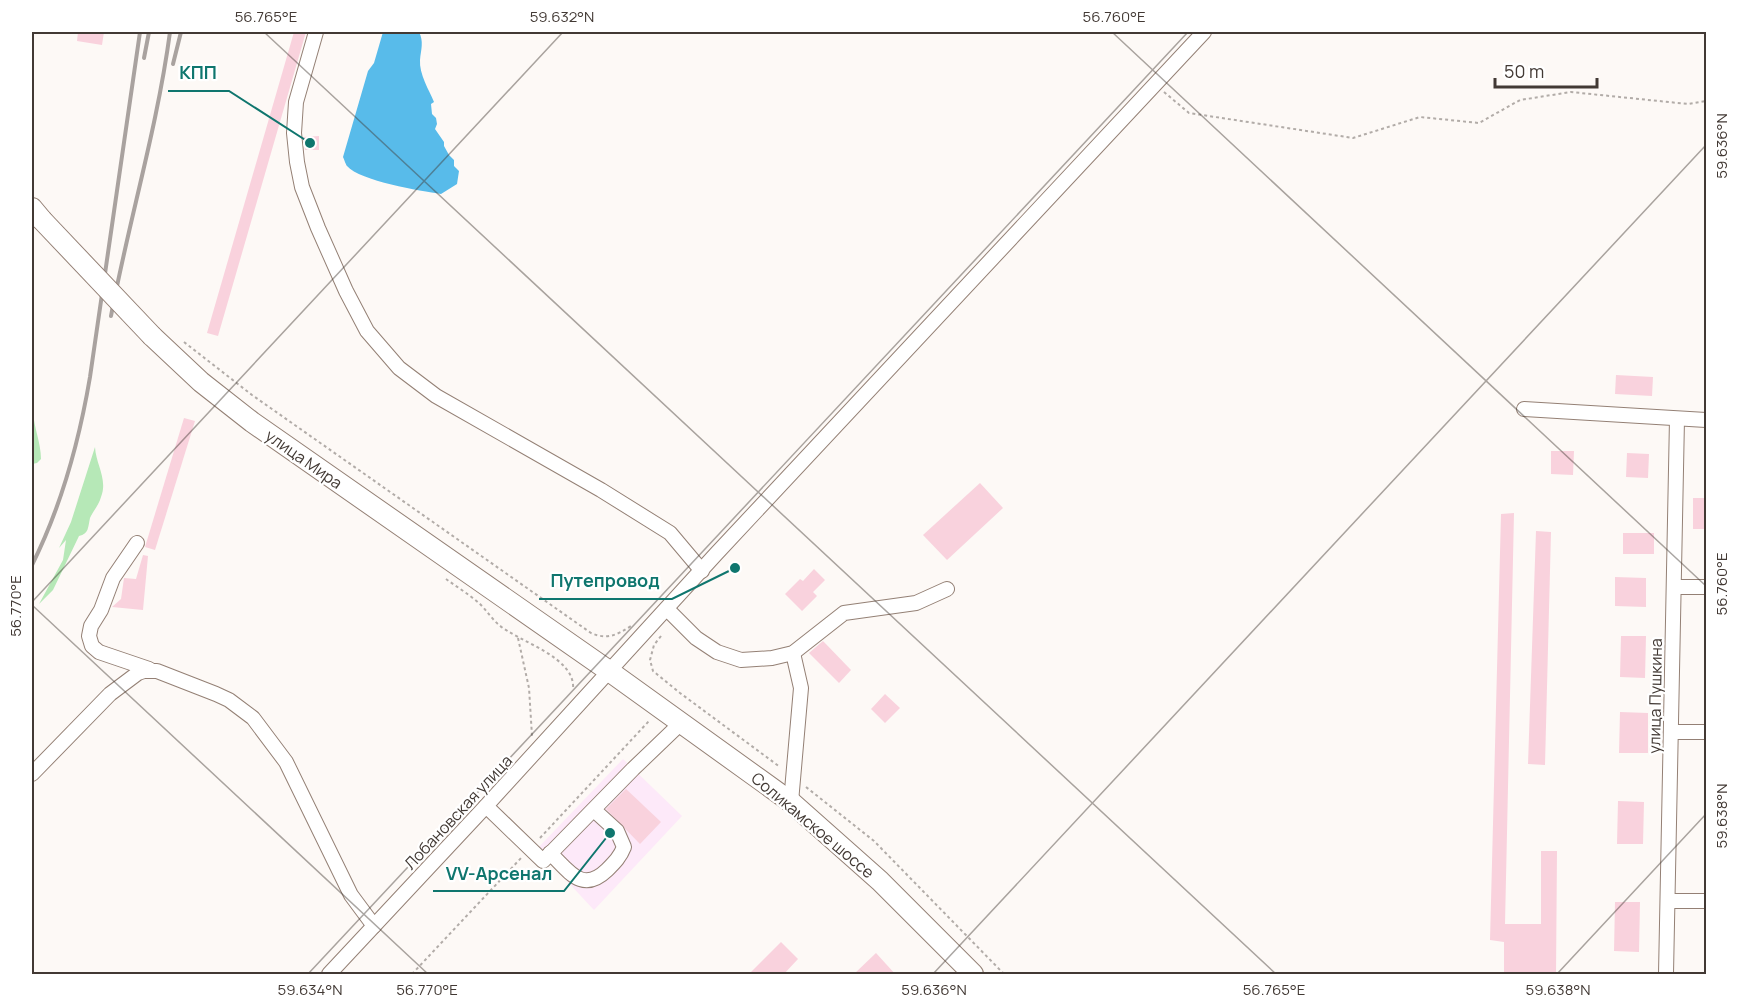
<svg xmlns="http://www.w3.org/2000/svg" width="1738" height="1006" font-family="Manrope,sans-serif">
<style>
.commercial{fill:#fde9f9}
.green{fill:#b6e8b7}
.water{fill:#58bbea}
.building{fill:#f9d2dd}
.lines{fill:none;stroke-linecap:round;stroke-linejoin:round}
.minor-casing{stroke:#948075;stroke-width:16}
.highway-casing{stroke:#948075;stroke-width:22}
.path{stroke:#b2aca8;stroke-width:2;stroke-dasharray:3 3;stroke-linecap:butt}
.minor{stroke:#fff;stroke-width:14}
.highway{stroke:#fff;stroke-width:20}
.rail{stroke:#a9a29f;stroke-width:4}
.highway-bridge-casing{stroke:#948075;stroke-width:22;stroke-linecap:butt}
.highway-bridge{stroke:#fff;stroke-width:20}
.ticks{fill:none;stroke:#423934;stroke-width:1.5;stroke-opacity:0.45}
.labels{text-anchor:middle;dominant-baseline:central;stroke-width:4.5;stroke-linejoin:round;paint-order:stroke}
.street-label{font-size:16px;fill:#423934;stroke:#fff}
.leader{fill:none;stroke:#0f766e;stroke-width:2}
.callout-dot{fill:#0f766e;stroke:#fff;stroke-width:2}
.callout-label{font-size:18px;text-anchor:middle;font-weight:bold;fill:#0f766e;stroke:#fff;stroke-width:4.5;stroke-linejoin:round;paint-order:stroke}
.neatline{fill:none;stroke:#423934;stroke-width:2}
.ticks-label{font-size:15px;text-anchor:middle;fill:#423934}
</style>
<rect width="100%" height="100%" fill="#fdf9f6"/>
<polygon class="commercial" points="623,759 682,816 594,910 537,849"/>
<g class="green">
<path d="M33,412c1,16 8,31 8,47l-4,4 -5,1z"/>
<path d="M95,447c1,18 13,32 6,50 -2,8 -8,14 -11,21 -2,9 -1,16 -11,18l-26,54 -14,14 24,-44 3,-20 -7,8 12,-26z"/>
</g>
<path class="water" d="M383,32h36c5,10 2,17 1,28 -1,14 9,30 14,42l-3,2 1,10 4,4 1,6 -2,5 9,13v4l5,9 5,5v6l5,5 -2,13 -16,10c-20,-3 -81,-13 -94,-28 -1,-1 -3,-7 -4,-9l25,-86 6,-8z"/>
<g class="building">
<polygon points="78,32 104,32 102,45 77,41"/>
<polygon points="294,32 306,32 218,336 207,333"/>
<polygon points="319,136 319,150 305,150 303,137"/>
<polygon points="1616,375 1653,377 1652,396 1615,394"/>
<polygon points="184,418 195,421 155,550 145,547"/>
<polygon points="1551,451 1574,451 1573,475 1551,474"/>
<polygon points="1627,453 1649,454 1648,478 1626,477"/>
<polygon points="980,483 1003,508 947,560 923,535"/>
<rect x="1693" y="498" width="14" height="31"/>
<polygon points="1514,513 1505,924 1541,924 1541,851 1557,851 1556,975 1504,975 1504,942 1490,940 1501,514"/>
<polygon points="1536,531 1551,532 1545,765 1528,764"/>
<rect x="1623" y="533" width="31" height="21"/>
<polygon points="143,555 148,556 143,610 112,607 121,599 124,578 136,579"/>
<polygon points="814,569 825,580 813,592 817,596 802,611 785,594 800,579 803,581"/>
<polygon points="1615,577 1646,578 1646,607 1615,606"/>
<polygon points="1621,636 1646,636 1645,678 1620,677"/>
<polygon points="823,641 851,670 839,683 809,653"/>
<polygon points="885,694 900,708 885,723 871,709"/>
<polygon points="1620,712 1648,713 1648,753 1619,753"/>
<polygon points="626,789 661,822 640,844 606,809"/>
<polygon points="1618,801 1644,802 1643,844 1617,844"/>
<polygon points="1615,902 1640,902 1639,952 1614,951"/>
<polygon points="781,942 798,959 783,975 748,975"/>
<polygon points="876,953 896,975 853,975"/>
</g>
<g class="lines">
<g class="minor-casing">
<g id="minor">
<polyline points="316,32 296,102 294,133 297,162 302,187 318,228 346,291 367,331 399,368 436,396 601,490 670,533 702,571"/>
<polyline points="1524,409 1706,420"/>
<polyline points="137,543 113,578 101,610 91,626 89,636 92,646 99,652 149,669"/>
<polyline points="1674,587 1706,587"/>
<polyline points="667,609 696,638 717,652 741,660 772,658 793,653 844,613 916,603 947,589"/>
<polyline points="1671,732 1706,732"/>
<polyline points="32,774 110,694 138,673 144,671 157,671 216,694 229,700 253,718 286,762 351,895 374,926"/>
<polyline points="791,802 801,688 793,653"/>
<polyline points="486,806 543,861 633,769 681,723"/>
<path d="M550,853c19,18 32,41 57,17 8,-8 13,-13 17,-23l-7,-16 -23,-21"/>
<polyline points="1668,901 1706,901"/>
<polyline points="329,974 486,806 716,554 1204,32"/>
<polyline points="1666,974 1677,419"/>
</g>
</g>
<g class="highway-casing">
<g id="highway">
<polyline points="32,208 42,220"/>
<polyline points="152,336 201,382 252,422 609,671 791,802 880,881 973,974"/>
</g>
</g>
<g class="path">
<polyline points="1164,92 1189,113 1353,138 1420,117 1479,123 1520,100 1571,92 1688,104 1706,101"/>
<path d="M184,342l68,53 339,238c16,7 26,2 40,-7"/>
<path d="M446,579c11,8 24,16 34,25 7,7 12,15 19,21 20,17 77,32 74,64"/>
<polyline points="661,636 654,645 650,660 653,671 680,693 780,767"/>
<polyline points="518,638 529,688 532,736"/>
<polyline points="806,787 874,841 1004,974"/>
<polyline points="540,838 649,721"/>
<polyline points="412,974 522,857"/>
</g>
<use href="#minor" class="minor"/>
<use href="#highway" class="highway"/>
<g class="rail">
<polyline points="144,58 149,32"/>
<polyline points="173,64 181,32"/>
<path d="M111,316c18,-96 46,-187 59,-284"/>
<path d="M32,565c30,-60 47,-123 58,-188l50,-345"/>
</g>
<g class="highway-bridge-casing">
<polyline id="highway-bridge" points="42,220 152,336"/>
</g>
<use href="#highway-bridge" class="highway-bridge"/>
</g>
<path class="ticks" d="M264,32l1012,942M1112,32l594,554M32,602l531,-570M32,605l396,369M308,974l880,-942M933,974l773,-829M1557,974l149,-160"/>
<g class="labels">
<g class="street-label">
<text transform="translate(304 459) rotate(35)">улица Мира</text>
<text transform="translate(1655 696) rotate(-89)">улица Пушкина</text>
<text transform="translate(458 812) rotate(-47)">Лобановская улица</text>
<text transform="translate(813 825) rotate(40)">Соликамское шоссе</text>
</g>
</g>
<path class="leader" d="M310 143L229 91H168M735 568L672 599H539M610 833L564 891H433"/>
<g class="callout-dot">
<circle cx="310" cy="143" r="6"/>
<circle cx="735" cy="568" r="6"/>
<circle cx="610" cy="833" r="6"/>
</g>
<g class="callout-label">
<text x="198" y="79">КПП</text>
<text x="605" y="587">Путепровод</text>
<text x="499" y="880">VV-Арсенал</text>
</g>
<rect width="1738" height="1006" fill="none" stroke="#ffffff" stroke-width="66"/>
<path d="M1495 78v9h102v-9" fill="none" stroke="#423934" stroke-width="3"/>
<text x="1504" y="78" font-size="18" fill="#423934" stroke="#ffffff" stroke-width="4.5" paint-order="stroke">50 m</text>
<rect x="33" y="33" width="1672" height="940" class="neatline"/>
<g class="ticks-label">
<text x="266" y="22">56.765°E</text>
<text x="562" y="22">59.632°N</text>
<text x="1114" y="22">56.760°E</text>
<text transform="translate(1722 146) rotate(-90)" y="5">59.636°N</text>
<text transform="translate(1722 584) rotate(-90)" y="5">56.760°E</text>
<text transform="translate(16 606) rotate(-90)" y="5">56.770°E</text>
<text transform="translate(1722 816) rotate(-90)" y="5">59.638°N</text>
<text x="310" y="995">59.634°N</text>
<text x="427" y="995">56.770°E</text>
<text x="934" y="995">59.636°N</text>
<text x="1274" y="995">56.765°E</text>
<text x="1558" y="995">59.638°N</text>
</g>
</svg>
